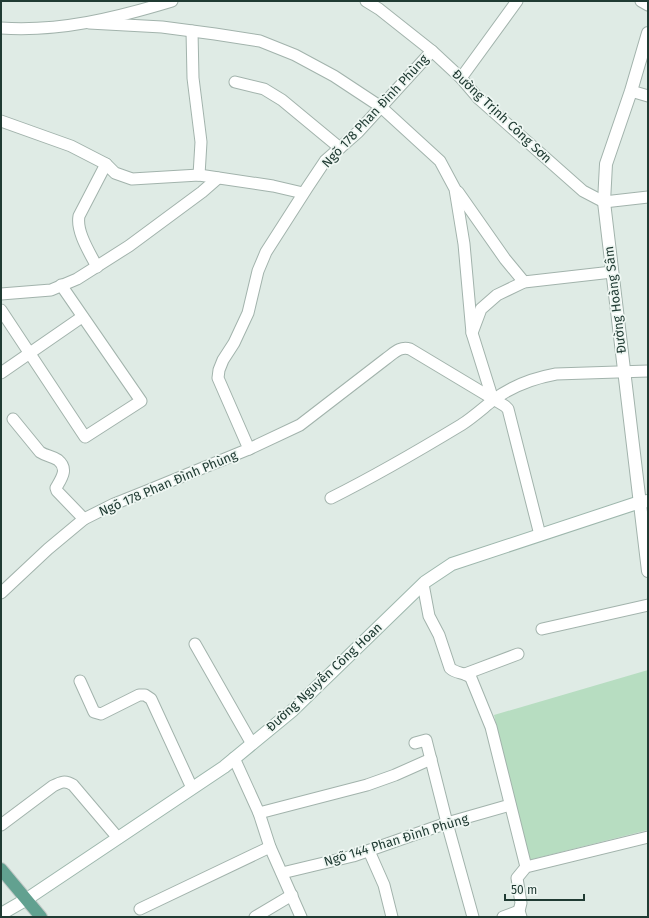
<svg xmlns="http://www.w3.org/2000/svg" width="649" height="918" font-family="'Fira Sans',sans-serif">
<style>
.green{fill:#b7ddc1}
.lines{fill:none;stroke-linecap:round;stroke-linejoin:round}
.minor-casing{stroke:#a2b3ac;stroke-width:13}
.tertiary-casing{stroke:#a2b3ac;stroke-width:14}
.secondary-casing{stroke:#9eb7ad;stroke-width:14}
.primary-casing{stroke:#c1c8c6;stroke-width:14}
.minor{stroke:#fff;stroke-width:11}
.tertiary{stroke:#fff;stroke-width:12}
.secondary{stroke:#fff;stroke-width:12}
.primary{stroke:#62a190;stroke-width:12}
.labels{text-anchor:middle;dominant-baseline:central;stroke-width:3.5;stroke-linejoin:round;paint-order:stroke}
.street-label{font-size:13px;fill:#203b33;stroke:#eff7f3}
</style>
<rect width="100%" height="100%" fill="#dfebe5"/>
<polygon class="green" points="648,670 648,830 529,860 494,715"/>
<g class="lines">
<g class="minor-casing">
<g id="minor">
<polyline points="366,1 379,9 432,51 461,78 479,99 583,191 604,202 648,197"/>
<polyline points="641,1 648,5"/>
<polyline points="89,23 162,27 215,34 260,41 295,55 334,76 381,107 440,161 455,189 464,244 472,333"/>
<path d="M1,28c59,4 115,-10 171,-27"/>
<polyline points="192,31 193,78 201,142 199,175"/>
<polyline points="461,78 517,1"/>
<polyline points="235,82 264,89 282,100 340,148"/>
<polyline points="631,91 648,96"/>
<polyline points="1,121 71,146 106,164 115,173 132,179 199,175 273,186 303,193"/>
<polyline points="458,192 505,259 524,282"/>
<path d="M97,267c-7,-14 -21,-35 -18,-51l27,-52"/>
<polyline points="1,294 51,290 77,279 129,246 202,192 218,178"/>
<polyline points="1,310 85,437 141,401 61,285"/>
<polyline points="1,373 82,317"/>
<polyline points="493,400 472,333 481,309 497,295 524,282 612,272"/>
<path d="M13,419l27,33c6,4 12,4 18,8 11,9 3,19 -2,28l1,3 27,28"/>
<path d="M249,449l51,-24 87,-67c7,-5 13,-12 23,-9l95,57 3,3 32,126"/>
<path d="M331,498c44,-22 87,-47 130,-73 11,-7 21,-16 31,-24 18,-14 42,-23 64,-27l92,-3"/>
<path d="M423,584l6,32 10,19 11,33c6,6 15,4 21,10l20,49 35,140"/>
<polyline points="1,593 48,549 84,519 114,504 149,490 249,449 218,378 219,370 223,360 234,343 248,313 258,271 266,252 307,188 325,161 358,132 432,51"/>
<polyline points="542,629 648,605"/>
<polyline points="195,644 252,744"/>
<polyline points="465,674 518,654"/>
<polyline points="80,681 94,712 101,714 139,695 145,695 151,699 192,788"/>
<polyline points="415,743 426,740 447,823 473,917"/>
<polyline points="234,758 259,813 270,847 301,917"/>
<polyline points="259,813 367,785 395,775 431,759"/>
<path d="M1,825l52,-39c8,-4 12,-6 20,-1l45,53"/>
<polyline points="369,851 384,885 392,917"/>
<polyline points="282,873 353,856 447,823 510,805"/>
<polyline points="140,909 270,847"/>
<polyline points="255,917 292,895"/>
<polyline points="503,917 519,911"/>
<polyline points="521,917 519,911 521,903 517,878 526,867 648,837"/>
</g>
</g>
<g class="tertiary-casing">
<polyline id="tertiary" points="648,33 631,91 606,164 604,202 648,571"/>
</g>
<g class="secondary-casing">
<polyline id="secondary" points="1,914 27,899 224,767 293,710 425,582 452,564 640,502 648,501"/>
</g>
<g class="primary-casing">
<polyline id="primary" points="1,869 41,917"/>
</g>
<use href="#minor" class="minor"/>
<use href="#tertiary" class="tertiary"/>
<use href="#secondary" class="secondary"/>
<use href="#primary" class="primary"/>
</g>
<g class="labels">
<g class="street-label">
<text transform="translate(375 111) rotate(-47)">Ngõ 178 Phan Đình Phùng</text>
<text transform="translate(502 116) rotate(43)">Đường Trịnh Công Sơn</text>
<text transform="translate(615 300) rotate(-97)">Đường Hoàng Sâm</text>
<text transform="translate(168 483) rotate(-23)">Ngõ 178 Phan Đình Phùng</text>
<text transform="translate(324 677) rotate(-43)">Đường Nguyễn Công Hoan</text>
<text transform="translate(396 840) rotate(-17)">Ngõ 144 Phan Đình Phùng</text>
</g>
</g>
<rect width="649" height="918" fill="none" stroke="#203b33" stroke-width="4"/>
<path d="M505 894v6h79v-6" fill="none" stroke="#203b33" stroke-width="2"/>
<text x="511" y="894" font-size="12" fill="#203b33" stroke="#eff7f3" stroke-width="3" paint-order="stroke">50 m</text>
</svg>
